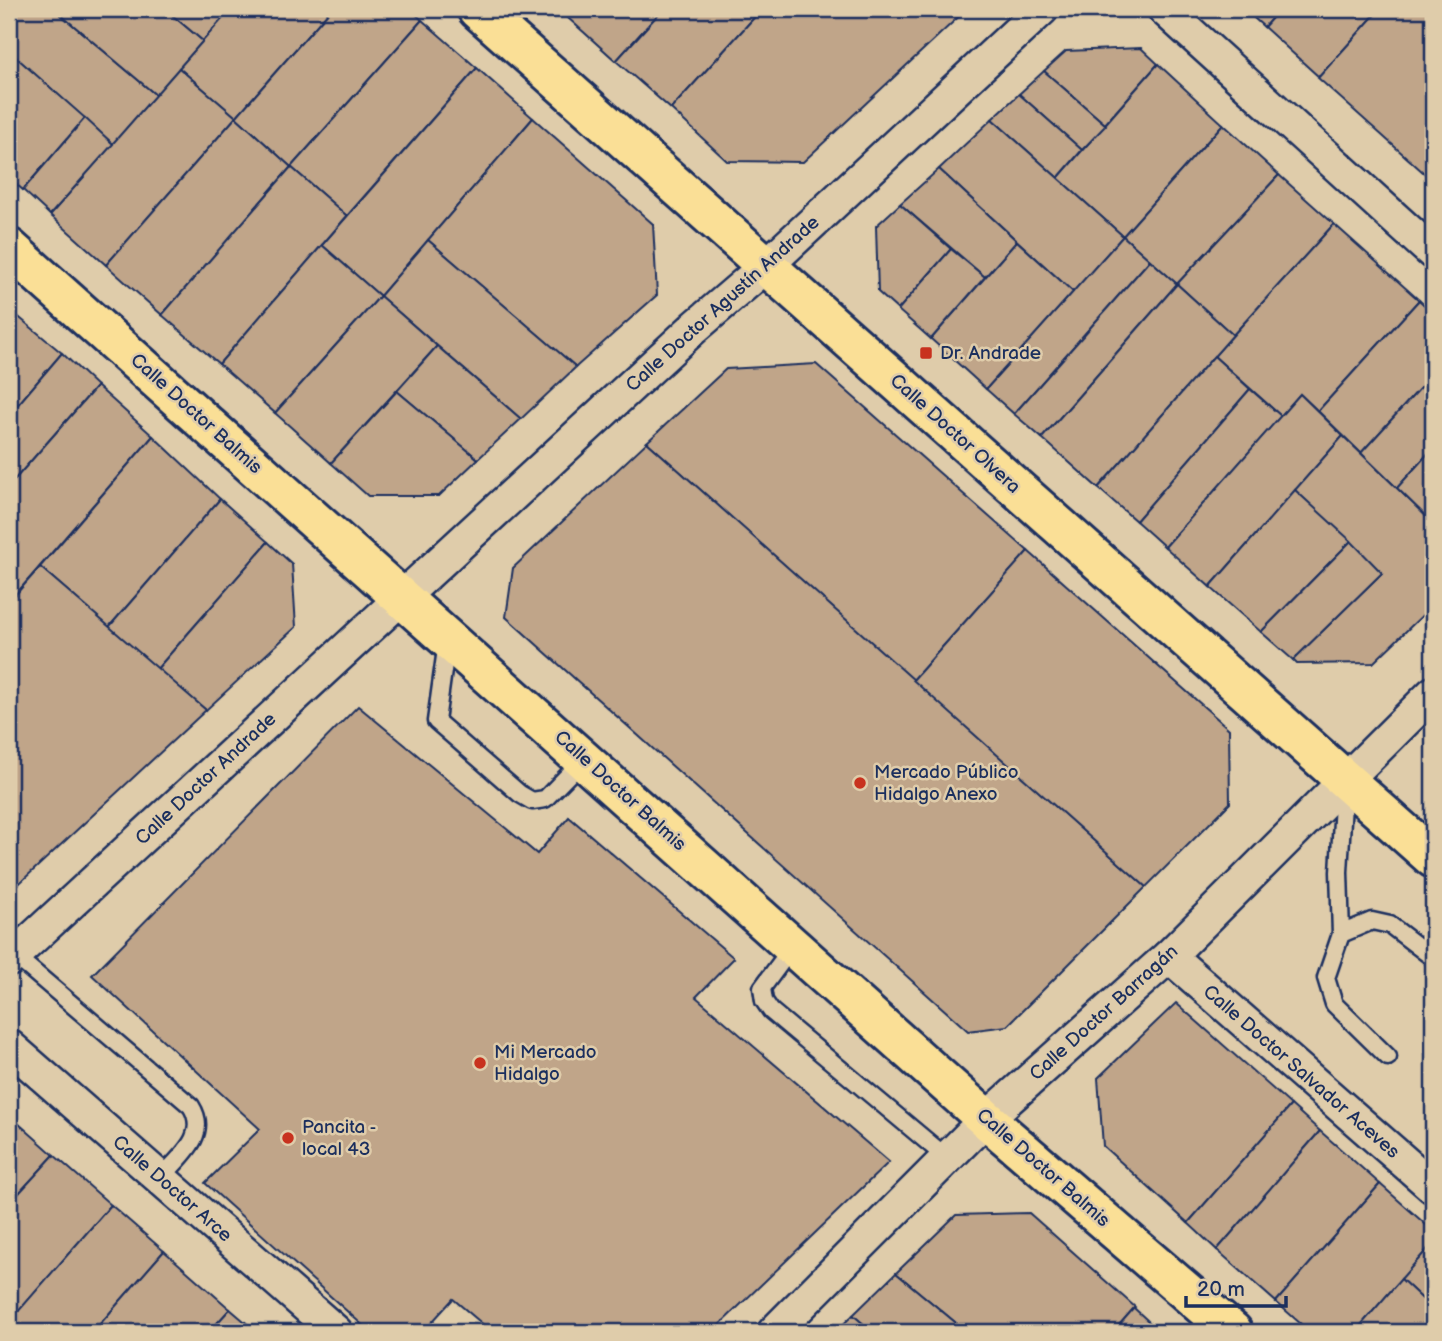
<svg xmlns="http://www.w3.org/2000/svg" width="1442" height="1341" font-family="'Balsamiq Sans',sans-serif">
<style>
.building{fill:#c0a589;stroke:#1b2f5e;stroke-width:2}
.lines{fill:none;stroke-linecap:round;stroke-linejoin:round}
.service-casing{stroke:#1b2f5e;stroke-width:21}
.minor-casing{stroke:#1b2f5e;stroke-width:37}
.primary-casing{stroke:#1b2f5e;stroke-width:44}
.service{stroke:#dfccaa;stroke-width:16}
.minor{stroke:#dfccaa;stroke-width:32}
.primary{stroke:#fadf96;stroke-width:38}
.poi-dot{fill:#c8321e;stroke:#dfccaa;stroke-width:2.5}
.labels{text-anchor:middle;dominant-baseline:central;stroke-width:5;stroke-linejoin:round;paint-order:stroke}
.street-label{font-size:19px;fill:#1b2f5e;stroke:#dfccaa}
.poi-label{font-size:19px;fill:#1b2f5e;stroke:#dfccaa;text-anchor:start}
</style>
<rect width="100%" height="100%" fill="#dfccaa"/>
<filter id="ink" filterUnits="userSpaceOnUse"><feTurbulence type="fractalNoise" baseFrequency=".0143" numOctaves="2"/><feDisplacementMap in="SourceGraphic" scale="14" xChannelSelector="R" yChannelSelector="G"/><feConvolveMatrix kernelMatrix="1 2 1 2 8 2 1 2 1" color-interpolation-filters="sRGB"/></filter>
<g filter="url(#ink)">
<g class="building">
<polygon points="9,9 54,9 156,95 113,144 9,51"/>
<polygon points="54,9 165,9 203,41 156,95"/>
<polygon points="165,9 231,9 203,41"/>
<polygon points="231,9 331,9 236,117 179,68"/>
<polygon points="331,9 410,9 422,20 291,167 236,117"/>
<polygon points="558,9 663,9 616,61"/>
<polygon points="663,9 762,9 671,109 616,61"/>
<polygon points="762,9 967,9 803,162 727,161 671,109"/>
<polygon points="1244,9 1280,9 1264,27"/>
<polygon points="1280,9 1380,9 1319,77 1264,27"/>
<polygon points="1380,9 1433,9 1433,181 1318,78"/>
<polygon points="422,20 477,68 347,216 291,167"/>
<polygon points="1141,48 1158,64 1105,124 1044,71 1066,51"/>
<polygon points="9,51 85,118 23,190 9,178"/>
<polygon points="1158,64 1223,124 1123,236 1058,178"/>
<polygon points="179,68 236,117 106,265 50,215"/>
<polygon points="477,68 533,118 380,296 322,245"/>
<polygon points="1044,71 1106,125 1082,150 1019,94"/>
<polygon points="1019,94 1082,150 1058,178 992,119"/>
<polygon points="236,117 291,167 162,315 106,265"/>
<polygon points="85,118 113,144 50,215 23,190"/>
<polygon points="533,118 653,224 657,295 576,367 428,240"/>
<polygon points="992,119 1123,236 1073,292 939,169"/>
<polygon points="1223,124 1279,175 1177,284 1123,236"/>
<polygon points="291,167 347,216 219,364 162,315"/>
<polygon points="939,169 1017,241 985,277 900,204"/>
<polygon points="1279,175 1334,224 1233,335 1177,284"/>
<polygon points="900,204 951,249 898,310 878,292 876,226"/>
<polygon points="1334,224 1419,300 1318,411 1300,394 1281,416 1214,356"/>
<polygon points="1123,236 1150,260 1014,414 986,389"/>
<polygon points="428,240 576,367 521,419 380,296"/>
<polygon points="1017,241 1073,292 986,389 931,339"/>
<polygon points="322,245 380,296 275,413 219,364"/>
<polygon points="951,249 985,277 931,339 898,310"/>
<polygon points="1150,260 1177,284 1042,438 1014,414"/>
<polygon points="1177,284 1233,335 1098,488 1042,438"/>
<polygon points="380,296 437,346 331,463 275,413"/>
<polygon points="1419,300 1433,313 1433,374 1361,453 1318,411"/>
<polygon points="9,309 62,353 9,415"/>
<polygon points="437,346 521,419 478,459 397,391"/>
<polygon points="62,353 97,386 9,486 9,415"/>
<polygon points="1214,356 1250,389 1136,521 1098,488"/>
<polygon points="816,364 1028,551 913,680 647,442 726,369"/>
<polygon points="1433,374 1433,448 1397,488 1361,453"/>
<polygon points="97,386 153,436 9,602 9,486"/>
<polygon points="1250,389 1281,416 1165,547 1136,521"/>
<polygon points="397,391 478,459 439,496 368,496 331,463"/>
<polygon points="1300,394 1343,436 1210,587 1165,547"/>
<polygon points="153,436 220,499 109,627 40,567"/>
<polygon points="1343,436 1433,523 1433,605 1373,663 1297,664 1293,660 1382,573 1295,490"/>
<polygon points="647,442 1146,887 1007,1026 968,1031 506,617 513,568"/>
<polygon points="1433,448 1433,523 1397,488"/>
<polygon points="1295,490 1351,541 1261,632 1210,587"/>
<polygon points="220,499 268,542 157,669 109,627"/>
<polygon points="1351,541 1382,573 1293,660 1261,632"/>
<polygon points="268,542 292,564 296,627 206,710 157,669"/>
<polygon points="1028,551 1229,729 1230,803 1146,887 913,680"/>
<polygon points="40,567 206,710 9,893 9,602"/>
<polygon points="358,706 537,854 569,817 734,958 696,997 889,1162 712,1332 492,1332 453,1299 423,1332 370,1332 205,1183 260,1129 92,975"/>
<polygon points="1176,1003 1291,1105 1188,1223 1103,1146 1098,1078"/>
<polygon points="1291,1105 1320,1131 1217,1250 1188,1223"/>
<polygon points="9,1115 54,1155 9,1204"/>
<polygon points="1320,1131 1380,1184 1276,1302 1217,1250"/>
<polygon points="54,1155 111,1205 13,1318 9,1314 9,1204"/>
<polygon points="1380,1184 1433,1231 1433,1243 1355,1332 1310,1332 1276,1302"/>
<polygon points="111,1205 164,1251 93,1332 9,1332 9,1322"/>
<polygon points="1029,1213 1135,1307 1113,1332 967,1332 896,1273 956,1215"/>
<polygon points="1433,1243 1433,1309 1401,1279"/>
<polygon points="164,1251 230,1309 209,1332 93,1332"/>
<polygon points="896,1273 967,1332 873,1332 853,1315"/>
<polygon points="1401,1279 1433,1309 1433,1318 1421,1332 1355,1332"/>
<polygon points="1134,1308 1160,1332 1113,1332"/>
<polygon points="230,1309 257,1332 209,1332"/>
<polygon points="853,1315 873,1332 835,1332"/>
<polygon points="1433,1318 1433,1332 1421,1332"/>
</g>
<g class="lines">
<g class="service-casing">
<g id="service">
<polyline points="447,642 436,721 520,794 532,801 545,799 584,759"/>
<polyline points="1344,786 1339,872 1341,934 1372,921 1390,925 1433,958"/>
<polyline points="1341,934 1326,978 1334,1004 1388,1057"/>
<polyline points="793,946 762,988 764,1001 771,1011 947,1158"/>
<path d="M14,955l177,151c19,30 -12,51 -31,73"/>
</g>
</g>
<g class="minor-casing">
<g id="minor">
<polyline points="1164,9 1433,253"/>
<polyline points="1169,956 1433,1187"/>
<polyline points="9,960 695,327 766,266 1042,9"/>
<polyline points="9,1046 336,1332"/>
<polyline points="774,1332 986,1119 1169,956 1433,693"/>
</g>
</g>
<g class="primary-casing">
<g id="primary">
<polyline points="477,9 1433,858"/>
<polyline points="9,248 986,1119 1233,1332"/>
</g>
</g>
<use href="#service" class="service"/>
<use href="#minor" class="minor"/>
<use href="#primary" class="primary"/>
</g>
</g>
<g class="poi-dot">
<rect x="919" y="346" width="14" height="14" rx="3.5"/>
<circle cx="860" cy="783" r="7"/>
<circle cx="480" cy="1063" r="7"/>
<circle cx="288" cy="1138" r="7"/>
</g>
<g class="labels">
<g class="street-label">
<text transform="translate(723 304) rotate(-42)">Calle Doctor Agustín Andrade</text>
<text transform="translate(196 414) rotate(42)">Calle Doctor Balmis</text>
<text transform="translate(955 434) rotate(42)">Calle Doctor Olvera</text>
<text transform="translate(206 779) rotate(-43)">Calle Doctor Andrade</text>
<text transform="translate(620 791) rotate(42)">Calle Doctor Balmis</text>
<text transform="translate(1104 1013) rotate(-42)">Calle Doctor Barragán</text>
<text transform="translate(1301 1072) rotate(41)">Calle Doctor Salvador Aceves</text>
<text transform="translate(1043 1168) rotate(41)">Calle Doctor Balmis</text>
<text transform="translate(172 1189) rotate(41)">Calle Doctor Arce</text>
</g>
<g class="poi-label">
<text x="940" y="353">Dr. Andrade</text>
<text x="874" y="772">Mercado Público<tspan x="874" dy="22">Hidalgo Anexo</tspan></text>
<text x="494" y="1052">Mi Mercado<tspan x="494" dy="22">Hidalgo</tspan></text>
<text x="302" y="1127">Pancita -<tspan x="302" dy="22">local 43</tspan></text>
</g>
</g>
<rect width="1442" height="1341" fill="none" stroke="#dfccaa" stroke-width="35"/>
<rect x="18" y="18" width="1407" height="1306" fill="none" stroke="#1b2f5e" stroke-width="2.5" filter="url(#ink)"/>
<path d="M1186 1296v10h100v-10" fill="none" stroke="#1b2f5e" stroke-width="3.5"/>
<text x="1197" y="1296" font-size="21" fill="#1b2f5e" stroke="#dfccaa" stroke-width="5" paint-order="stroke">20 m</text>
</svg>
